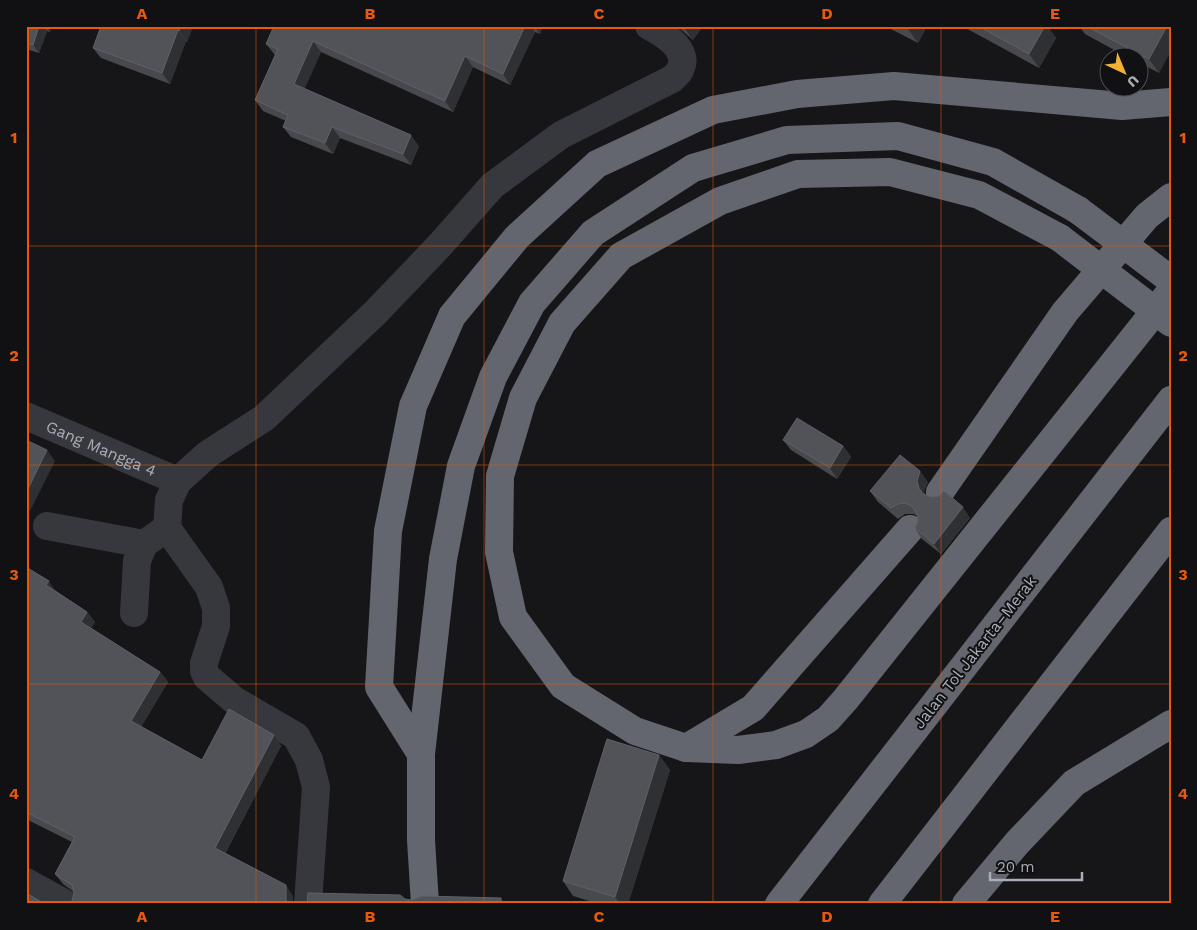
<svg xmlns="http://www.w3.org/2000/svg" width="1197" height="930" font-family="'Work Sans',sans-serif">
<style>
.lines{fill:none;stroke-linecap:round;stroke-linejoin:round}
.minor{stroke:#37383d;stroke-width:28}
.highway{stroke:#63666e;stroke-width:28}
.highway-bridge{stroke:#63666e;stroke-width:28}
.wall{fill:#47494d}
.shaded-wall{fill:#2f3033}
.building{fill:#525359;stroke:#5f6168}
.grid{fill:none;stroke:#e8590c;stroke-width:1;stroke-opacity:0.55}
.labels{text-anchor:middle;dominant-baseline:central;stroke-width:4;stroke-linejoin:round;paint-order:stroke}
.street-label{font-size:16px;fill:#a8adb8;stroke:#111113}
.neatline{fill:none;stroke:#e8590c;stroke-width:2}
.grid-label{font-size:16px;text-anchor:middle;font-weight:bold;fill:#e8590c}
</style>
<rect width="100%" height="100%" fill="#161618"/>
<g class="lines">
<g class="minor">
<path id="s1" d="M26,416l152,65"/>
<polyline points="47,526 144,544"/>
<polyline points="134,613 137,561 144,544 167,528"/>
<polyline points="26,882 66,904"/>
<path d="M308,904l8,-117 -7,-27 -13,-24 -62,-36 -27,-23 -3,-6v-8l12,-37v-18l-7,-21 -42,-59 2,-28 9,-19 30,-27 56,-36 111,-105 65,-68 52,-59 69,-51 111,-56c2,-2 6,-5 8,-9 10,-20 -16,-36 -31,-44"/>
</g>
<g class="highway">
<polyline points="1060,238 979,195 890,172 798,174 720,201 621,256 562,323 523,398 500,476 499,552 513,617 563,686 635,731 686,748 738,750 776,745 806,734 828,719 845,700 1171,291"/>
<polyline points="940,492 1065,312 1147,216 1171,197"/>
<polyline points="686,748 753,708 910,529"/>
<polyline points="421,754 379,687 388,531 413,406 452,316 517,237 597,164 713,110 797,94 894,86 1122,106 1171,102"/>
<polyline points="425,904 421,840 421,754 443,559 461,466 493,377 532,303 593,233 693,168 787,140 898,136 993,162 1078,210"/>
<polyline points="779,904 1171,400"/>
<polyline points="882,904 1171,531"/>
<polyline points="966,904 1017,843 1074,783 1171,724"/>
</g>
<g class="highway-bridge">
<polyline points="1078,210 1171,280"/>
<polyline points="1060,238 1171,323"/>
</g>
</g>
<g class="wall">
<polygon points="26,26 51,26 50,32 47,31 39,53 26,49"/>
<polygon points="193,26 187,42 186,41 170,84 101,58 93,48"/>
<polygon points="274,26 543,26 540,34 535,32 510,85 473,67 453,112 321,52 304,89 419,146 411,165 340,138 333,154 291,137 283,127 286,121 263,111 255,100 275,55 266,44"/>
<polygon points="677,26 703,26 693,40"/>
<polygon points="885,26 927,26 918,43"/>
<polygon points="962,26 1047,26 1056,38 1039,68"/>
<polygon points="1079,26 1171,26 1159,73 1140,63 1140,58 1129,58 1085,34"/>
<polygon points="783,440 843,446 851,457 837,479 791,450"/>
<polygon points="928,482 924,491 925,495 970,518 941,554 922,539 915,528 918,521 918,516 913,514 905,514 898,519 878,502 870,491"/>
<polygon points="26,567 56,591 87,612 95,622 91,628 160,672 168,682 141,727 202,760 274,735 281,746 225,854 293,896 293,904 69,904 72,901 74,892 63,884 55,874 72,842 26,819"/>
<polygon points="659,755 670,770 628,904 599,904 573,896 563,881"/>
</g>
<g class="shaded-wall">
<polygon points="39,26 44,26 47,31 39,53 33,45"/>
<polygon points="46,26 51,26 50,32"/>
<polygon points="181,26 193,26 187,42 179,31"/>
<polygon points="525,26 531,26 535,32 510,85 503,74"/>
<polygon points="534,26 543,26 540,34"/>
<polygon points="683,26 703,26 693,40"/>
<polygon points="910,26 927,26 918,43 908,29"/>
<polygon points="1045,26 1047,26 1056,38 1039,68 1029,54"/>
<polygon points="1167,26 1171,26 1171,51 1159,73 1149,59"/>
<polygon points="178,30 186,41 170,84 162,73"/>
<polygon points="313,41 321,52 302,95 294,84"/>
<polygon points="465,56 473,67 453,112 445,101"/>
<polygon points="332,127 340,138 333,154 325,143"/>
<polygon points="411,135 419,146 411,165 403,154"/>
<polygon points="843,446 851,457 837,479 830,468"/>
<polygon points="47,450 55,461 30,511 26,505 26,493"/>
<polygon points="920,471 928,482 924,491 926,499 919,488 917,481"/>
<polygon points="963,507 970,518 941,554 934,544"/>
<polygon points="49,581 56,592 46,585"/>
<polygon points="87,612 95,622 88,633 81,622"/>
<polygon points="160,672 168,682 138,732 131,721"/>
<polygon points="274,735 281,746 222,859 215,848"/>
<polygon points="659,755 670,770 628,904 620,904 615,897"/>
<polygon points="286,885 293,896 293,904 289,904 286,900"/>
<polygon points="501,898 505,904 501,904"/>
</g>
<g class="building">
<polygon points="26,26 39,26 33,45 26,43"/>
<polygon points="101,26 181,26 179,31 178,30 162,73 93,48"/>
<polygon points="274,26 525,26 503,74 465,56 445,101 313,41 294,84 411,135 403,154 332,127 325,143 283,127 288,115 255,100 278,49 266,44"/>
<polygon points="902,26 910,26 908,29"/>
<polygon points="978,26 1045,26 1029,54"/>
<polygon points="1086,26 1167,26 1149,59"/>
<polygon points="797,418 843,446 830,468 783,440"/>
<polygon points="26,440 47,450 26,493"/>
<polygon points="900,455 920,471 917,481 919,488 923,494 932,497 939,496 944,491 963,507 934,544 915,528 918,521 917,514 912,506 905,503 898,504 891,508 870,491"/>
<polygon points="26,567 49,581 46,585 87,612 81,622 160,672 131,721 202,760 229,709 274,735 215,848 286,885 286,900 290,904 69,904 72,901 74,893 72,885 55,874 75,837 26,812"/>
<polygon points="607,739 659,755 615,897 563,881"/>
<polygon points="26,893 45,904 26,904"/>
<polygon points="308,893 400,895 405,899 412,900 422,896 501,898 501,904 307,904"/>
</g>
<path class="grid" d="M256,26v878M484,26v878M713,26v878M941,26v878M26,246h1145M26,465h1145M26,684h1145"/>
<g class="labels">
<g class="street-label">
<text stroke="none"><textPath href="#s1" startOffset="82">Gang Mangga 4</textPath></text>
<text transform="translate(975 652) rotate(-52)">Jalan Tol Jakarta–Merak</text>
</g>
</g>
<rect width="1197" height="930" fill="none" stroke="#111113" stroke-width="55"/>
<g transform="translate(1124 72) rotate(136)"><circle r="24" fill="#111113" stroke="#4d4f55"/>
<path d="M0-4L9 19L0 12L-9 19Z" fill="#f2b134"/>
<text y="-8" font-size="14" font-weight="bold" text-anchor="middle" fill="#a8adb8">U</text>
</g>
<path d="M990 872v8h92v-8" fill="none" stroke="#a8adb8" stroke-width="2.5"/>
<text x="997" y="872" font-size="15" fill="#a8adb8" stroke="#111113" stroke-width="4" paint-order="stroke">20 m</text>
<rect x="28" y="28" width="1142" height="874" class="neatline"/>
<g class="grid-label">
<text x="142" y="19">A</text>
<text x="370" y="19">B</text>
<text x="599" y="19">C</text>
<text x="827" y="19">D</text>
<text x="1055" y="19">E</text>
<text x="14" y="143">1</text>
<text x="1183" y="143">1</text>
<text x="14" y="361">2</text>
<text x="1183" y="361">2</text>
<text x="14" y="580">3</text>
<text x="1183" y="580">3</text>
<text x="14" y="799">4</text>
<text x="1183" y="799">4</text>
<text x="142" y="922">A</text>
<text x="370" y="922">B</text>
<text x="599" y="922">C</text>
<text x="827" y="922">D</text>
<text x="1055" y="922">E</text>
</g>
</svg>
